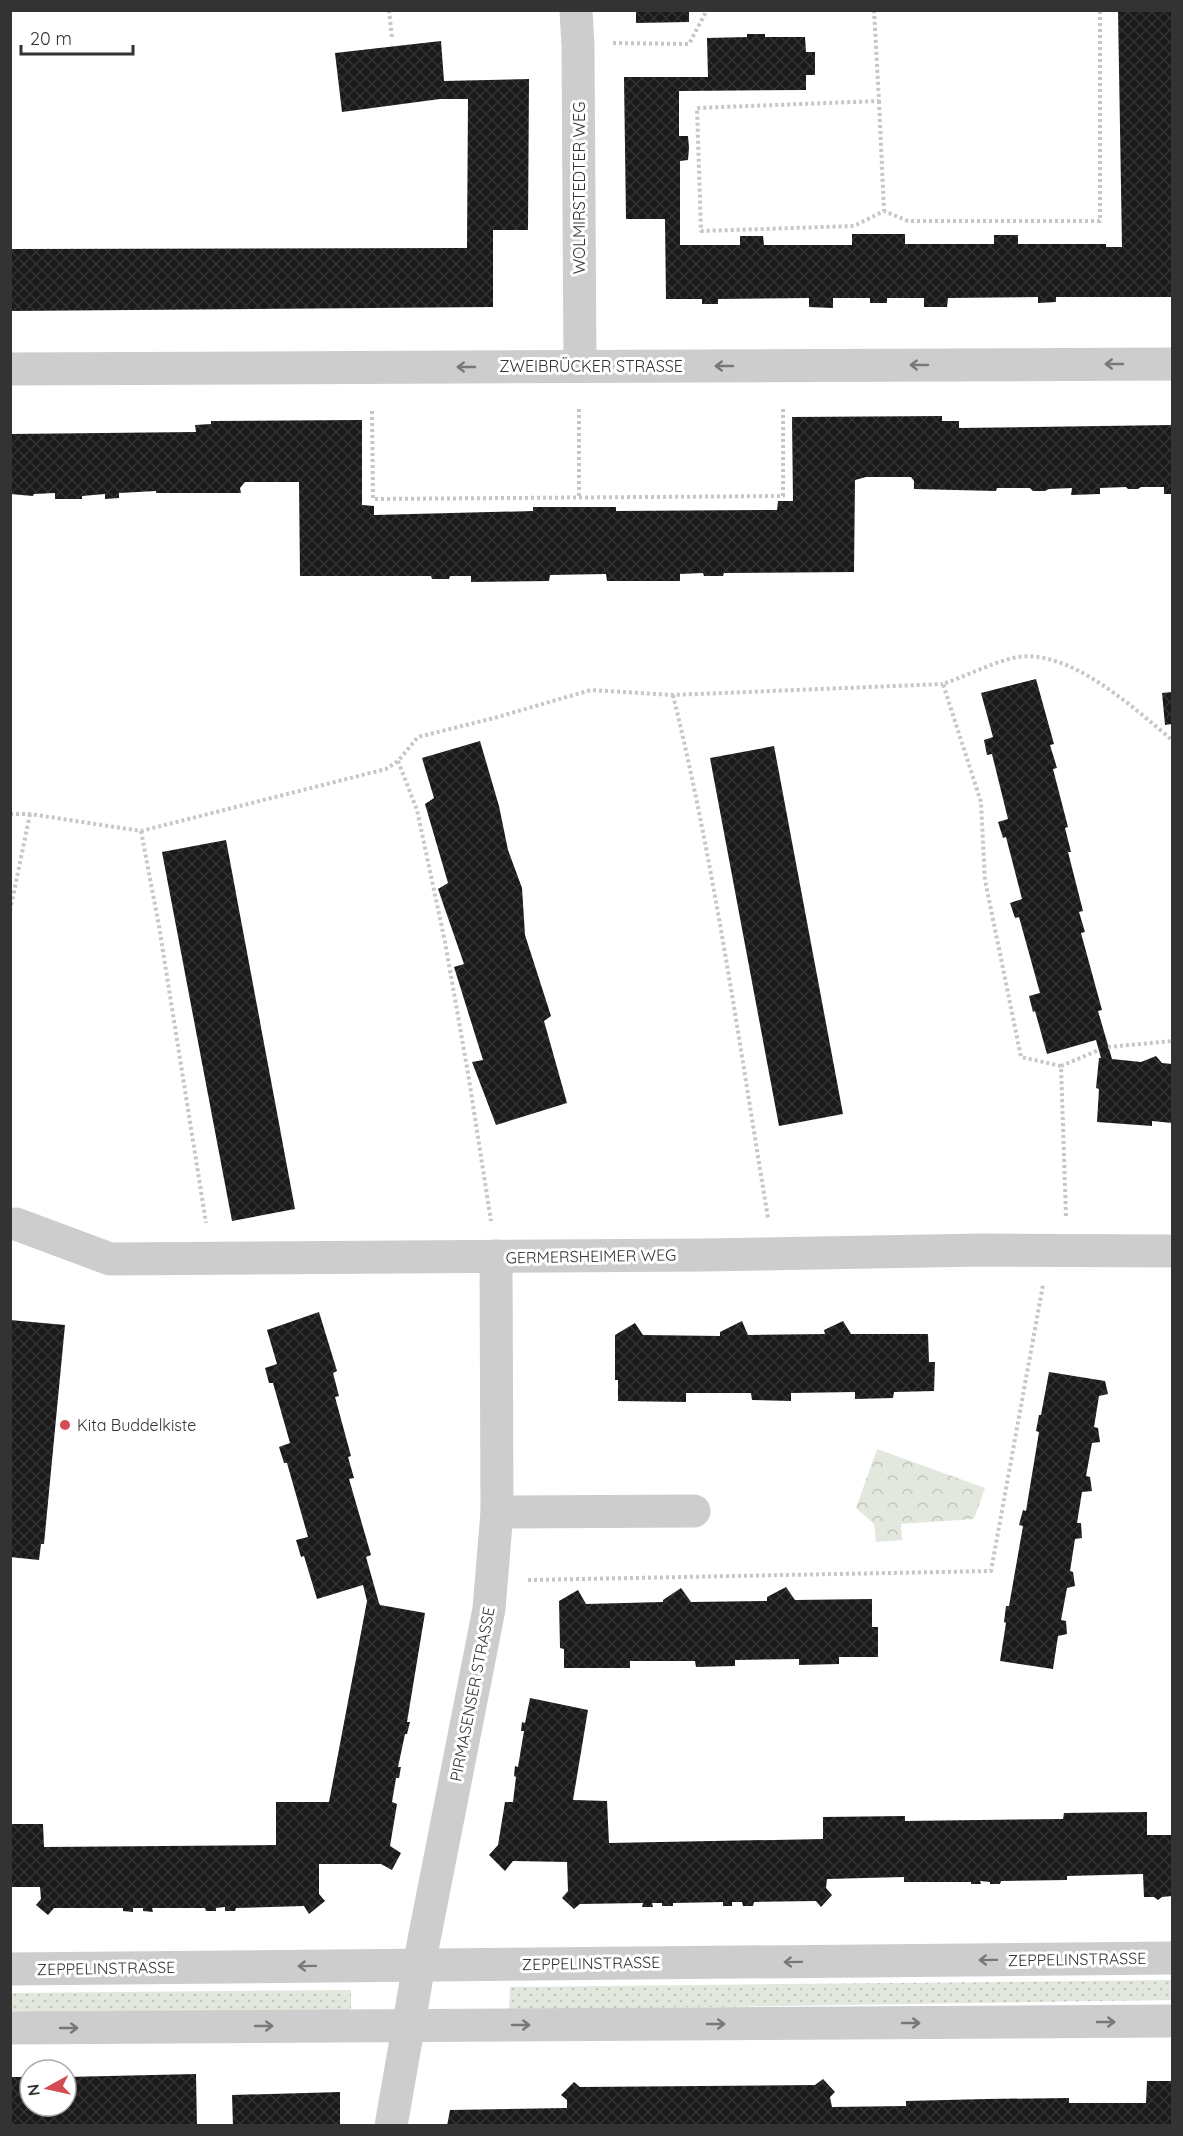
<svg xmlns="http://www.w3.org/2000/svg" width="1183" height="2136" font-family="Quicksand,sans-serif">
<style>
.grass{fill:url(#grass-dots)}
.forest{fill:url(#forest-crowns)}
.building{fill:url(#building-cross-hatch)}
.lines{fill:none;stroke-linecap:round;stroke-linejoin:round}
.path{stroke:#c7c7c7;stroke-width:4;stroke-dasharray:3 3;stroke-linecap:butt}
.minor{stroke:#cdcdcd;stroke-width:33}
.oneway{stroke:#787878}
.poi-dot{fill:#d34b53;stroke:#fff;stroke-width:2}
.labels{text-anchor:middle;dominant-baseline:central;stroke-width:6;stroke-linejoin:round;paint-order:stroke}
.street-label{font-size:16px;fill:#333;stroke:#fff}
.poi-label{font-size:16px;fill:#333;stroke:#fff;text-anchor:start}
</style>
<defs>
<pattern id="grass-dots" width="8" height="8" patternUnits="userSpaceOnUse" patternTransform="scale(1.5)"><rect width="8" height="8" fill="#e2e8dd"/><path d="M2 2h.1M6 6h.1" fill="none" stroke="#c2c7be" stroke-width="1.8" stroke-linecap="round"/></pattern>
<pattern id="forest-crowns" width="20" height="18" patternUnits="userSpaceOnUse" patternTransform="scale(1.5)"><rect width="20" height="18" fill="#e2e8dd"/><path d="M2 6a3 3 0 1 1 6 0M12 15a3 3 0 1 1 6 0" fill="none" stroke="#c2c7be"/></pattern>
<pattern id="building-cross-hatch" width="8" height="8" patternUnits="userSpaceOnUse" patternTransform="scale(1.5)"><rect width="8" height="8" fill="#1a1a1a"/><path d="M0 0l8 8M0 8l8-8" fill="none" stroke="#333"/></pattern>
</defs>
<rect width="100%" height="100%" fill="#fff"/>
<g class="grass">
<polygon points="1172,1980 1172,2000 509,2010 510,1987"/>
<polygon points="351,1990 351,2010 11,2013 10,1993"/>
</g>
<polygon class="forest" points="877,1449 985,1488 974,1519 901,1524 902,1540 876,1542 874,1524 856,1508"/>
<g class="building">
<polygon points="636,10 689,10 689,22 636,23"/>
<polygon points="1118,10 1171,10 1172,297 1056,297 1056,302 1038,303 1038,297 948,298 947,307 924,307 924,298 887,298 887,303 870,303 870,298 833,298 833,308 809,307 809,298 718,299 718,304 702,304 702,299 666,299 665,219 626,219 624,77 708,77 707,38 747,37 747,34 765,34 765,37 805,37 806,52 815,52 815,75 806,75 806,90 679,91 679,136 688,136 689,148 688,160 680,161 680,245 740,245 740,236 763,236 764,245 852,245 852,234 905,234 905,244 994,244 994,235 1018,235 1018,244 1106,244 1106,247 1122,247"/>
<polygon points="441,41 444,81 529,79 528,230 493,230 493,307 10,311 10,249 467,248 468,99 440,99 342,112 335,53"/>
<polygon points="942,416 942,421 959,421 959,428 1172,425 1172,494 1164,494 1164,487 1141,487 1138,489 1128,489 1126,487 1100,488 1100,494 1071,495 1072,488 1049,489 1045,491 1033,491 1030,488 997,488 996,491 914,489 914,481 911,477 866,477 855,480 854,572 724,573 723,576 704,576 703,573 680,574 680,581 607,581 606,574 550,575 549,581 471,582 471,576 450,576 449,579 432,579 431,576 300,576 299,482 245,482 240,488 241,493 156,493 156,491 119,493 119,498 105,499 105,494 82,496 82,499 55,499 55,493 34,494 33,496 10,494 10,434 196,432 195,425 211,424 211,421 362,420 362,505 374,506 374,515 533,511 533,507 616,507 616,511 777,510 778,501 793,501 792,417"/>
<polygon points="1036,679 1054,744 1050,745 1057,768 1053,769 1068,827 1065,828 1071,852 1068,852 1083,911 1079,912 1085,932 1081,933 1102,1010 1098,1011 1112,1059 1141,1062 1156,1056 1162,1063 1172,1064 1172,1123 1152,1121 1152,1126 1097,1122 1099,1089 1096,1088 1099,1058 1101,1058 1096,1040 1047,1054 1035,1011 1033,1012 1029,996 1040,993 1019,917 1015,918 1010,903 1022,899 1006,837 1003,838 998,822 1008,819 992,754 987,755 984,740 993,737 981,693"/>
<polygon points="1172,692 1172,724 1165,725 1162,693"/>
<polygon points="480,741 499,806 508,850 522,888 525,935 551,1016 544,1021 567,1103 496,1125 472,1062 483,1060 454,967 464,964 438,889 448,883 425,804 434,798 422,758"/>
<polygon points="774,746 843,1114 779,1126 710,758"/>
<polygon points="226,840 295,1209 232,1221 162,852"/>
<polygon points="319,1312 337,1371 333,1373 339,1396 335,1397 351,1456 348,1457 354,1478 349,1479 371,1555 366,1557 379,1603 380,1605 425,1613 407,1722 410,1722 407,1734 405,1734 398,1767 401,1767 399,1778 396,1778 392,1802 397,1804 390,1846 401,1853 392,1870 381,1864 319,1864 319,1894 325,1901 309,1914 304,1906 236,1908 235,1911 225,1911 225,1907 216,1908 216,1911 206,1911 205,1908 152,1908 153,1912 143,1911 143,1908 133,1908 133,1912 123,1911 123,1908 54,1908 48,1915 36,1905 41,1899 40,1887 10,1887 10,1824 43,1824 44,1847 276,1845 276,1802 329,1802 367,1601 363,1585 317,1599 304,1556 301,1557 296,1540 308,1537 287,1463 284,1463 279,1447 290,1443 273,1383 269,1383 265,1368 277,1364 267,1330"/>
<polygon points="10,1320 65,1325 44,1544 41,1544 39,1560 10,1557"/>
<polygon points="742,1321 748,1335 825,1334 824,1330 843,1321 851,1334 928,1334 929,1362 935,1362 934,1391 894,1392 893,1398 855,1399 855,1392 791,1393 791,1401 752,1400 751,1393 686,1393 686,1402 618,1401 618,1380 615,1380 615,1335 635,1323 643,1335 720,1336 720,1332"/>
<polygon points="1049,1372 1105,1381 1108,1394 1099,1396 1094,1427 1098,1428 1100,1442 1092,1443 1086,1476 1090,1477 1092,1491 1082,1492 1077,1523 1081,1523 1082,1538 1075,1539 1070,1571 1073,1572 1075,1586 1067,1588 1061,1620 1066,1621 1067,1634 1058,1636 1053,1669 1000,1661 1006,1623 1004,1622 1006,1606 1009,1606 1023,1526 1019,1525 1023,1510 1026,1511 1039,1432 1036,1431 1039,1415 1041,1415"/>
<polygon points="786,1587 795,1600 872,1599 872,1627 878,1627 878,1657 839,1657 839,1664 799,1665 799,1659 735,1660 735,1666 696,1667 695,1661 630,1661 630,1668 564,1668 564,1649 560,1648 559,1601 578,1590 586,1604 663,1602 663,1600 681,1588 691,1602 767,1601 767,1597"/>
<polygon points="530,1698 588,1710 573,1800 607,1801 609,1843 823,1839 823,1817 905,1816 905,1821 1063,1819 1064,1813 1147,1812 1147,1835 1172,1835 1172,1896 1162,1897 1158,1900 1154,1897 1144,1897 1143,1874 1067,1876 1067,1880 1001,1881 1000,1884 990,1884 990,1882 980,1881 981,1884 971,1884 971,1882 904,1882 904,1877 827,1879 826,1888 832,1895 821,1907 816,1901 754,1902 753,1906 743,1906 742,1902 732,1902 732,1906 723,1906 723,1902 673,1903 673,1906 662,1906 662,1903 652,1903 653,1907 642,1907 643,1903 580,1904 574,1909 562,1898 568,1891 567,1862 513,1861 505,1871 489,1855 498,1845 505,1802 513,1802 516,1777 514,1776 515,1766 518,1767 524,1731 521,1731 522,1722 525,1723"/>
<polygon points="196,2074 197,2126 10,2126 10,2077 30,2077 30,2106 66,2106 66,2077"/>
<polygon points="823,2079 835,2092 830,2097 832,2107 906,2106 906,2101 987,2099 1069,2098 1069,2103 1146,2103 1147,2081 1172,2081 1172,2126 447,2126 450,2110 567,2108 567,2100 561,2095 574,2082 580,2087 815,2085"/>
<polygon points="340,2092 340,2126 233,2126 232,2095"/>
</g>
<g class="lines">
<g class="path">
<polyline points="389,10 392,38"/>
<polyline points="874,10 879,101 697,108 701,231 854,226 884,211 908,221 1100,221 1100,10"/>
<polyline points="613,43 689,44 707,10"/>
<polyline points="879,101 884,211"/>
<polyline points="579,409 579,497"/>
<polyline points="372,411 373,499 783,496 783,407"/>
<path d="M673,695c42,172 66,348 95,523"/>
<polyline points="398,761 417,810 445,942 468,1073 491,1221"/>
<polyline points="10,814 30,814 141,831 386,769 398,761 418,737 494,718 591,690 673,695 943,684"/>
<polyline points="141,831 159,926 206,1223"/>
<polyline points="10,911 30,814"/>
<polyline points="1108,1047 1172,1041"/>
<path d="M1061,1066l-40,-9 -36,-177 -4,-78 -38,-118c23,-8 46,-20 70,-26 53,-13 121,50 159,82"/>
<polyline points="1066,1216 1061,1066 1099,1050"/>
<polyline points="528,1580 991,1571 1043,1285"/>
</g>
<g class="minor">
<polyline points="576,10 578,46 580,366"/>
<polyline points="10,369 1172,364"/>
<polyline points="16,1224 110,1259 704,1255 982,1250 1172,1251"/>
<polyline points="497,1512 694,1511"/>
<polyline points="10,1969 1172,1958"/>
<polyline points="10,2028 1172,2021"/>
<polyline points="391,2126 419,1965 489,1609 497,1512 496,1256"/>
</g>
</g>
<defs><path id="oneway-shaft" d="M-6 0H5M1.5-3L5.5 0L1.5 3" fill="none" stroke-width="1.6" stroke-linecap="round" stroke-linejoin="round" transform="scale(1.5)"/></defs>
<g class="oneway">
<use href="#oneway-shaft" transform="translate(1114 364) rotate(180)"/>
<use href="#oneway-shaft" transform="translate(919 365) rotate(180)"/>
<use href="#oneway-shaft" transform="translate(724 366) rotate(180)"/>
<use href="#oneway-shaft" transform="translate(466 367) rotate(180)"/>
<use href="#oneway-shaft" transform="translate(988 1960) rotate(179)"/>
<use href="#oneway-shaft" transform="translate(793 1962) rotate(179)"/>
<use href="#oneway-shaft" transform="translate(307 1966) rotate(179)"/>
<use href="#oneway-shaft" transform="translate(1106 2022)"/>
<use href="#oneway-shaft" transform="translate(911 2023)"/>
<use href="#oneway-shaft" transform="translate(716 2024)"/>
<use href="#oneway-shaft" transform="translate(521 2025)"/>
<use href="#oneway-shaft" transform="translate(264 2026)"/>
<use href="#oneway-shaft" transform="translate(69 2028)"/>
</g>
<circle class="poi-dot" cx="65" cy="1425" r="6"/>
<g class="labels">
<g class="street-label">
<text transform="translate(579 188) rotate(-90)">WOLMIRSTEDTER WEG</text>
<text x="591" y="366">ZWEIBRÜCKER STRASSE</text>
<text transform="translate(591 1256) rotate(-1)">GERMERSHEIMER WEG</text>
<text transform="translate(472 1694) rotate(-79)">PIRMASENSER STRASSE</text>
<text transform="translate(1077 1959) rotate(-1)">ZEPPELINSTRASSE</text>
<text transform="translate(591 1963) rotate(-1)">ZEPPELINSTRASSE</text>
<text transform="translate(106 1968) rotate(-1)">ZEPPELINSTRASSE</text>
</g>
<g class="poi-label">
<text x="77" y="1425">Kita Buddelkiste</text>
</g>
</g>
<rect width="1183" height="2136" fill="none" stroke="#333333" stroke-width="24"/>
<g transform="translate(48 2088) rotate(262)"><circle r="28" fill="#ffffff" stroke="#adadad" stroke-width="1.5"/>
<path d="M0-4.5L10 22L0 15L-10 22Z" fill="#d34b53"/>
<text y="-9" font-size="16" font-weight="bold" text-anchor="middle" fill="#333333">N</text>
</g>
<path d="M21 45v9h112v-9" fill="none" stroke="#333333" stroke-width="3"/>
<text x="30" y="45" font-size="18" fill="#333333" stroke="#ffffff" stroke-width="4.5" paint-order="stroke">20 m</text>
</svg>
